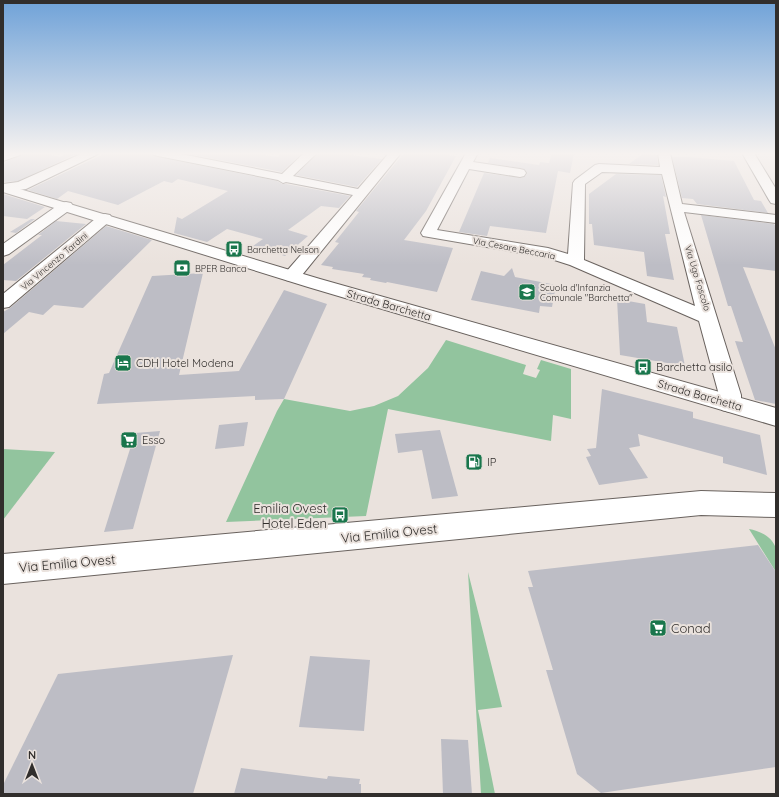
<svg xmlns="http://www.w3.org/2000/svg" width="779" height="797" font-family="Quicksand,sans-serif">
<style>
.green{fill:#92c49e}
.building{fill:#bdbdc5}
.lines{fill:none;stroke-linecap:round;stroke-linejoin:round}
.minor-casing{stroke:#69625e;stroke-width:2}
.tertiary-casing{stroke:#69625e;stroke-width:2}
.secondary-casing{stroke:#69625e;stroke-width:2}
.minor{fill:#fff;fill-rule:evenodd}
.tertiary{fill:#fff;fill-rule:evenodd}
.secondary{fill:#fff;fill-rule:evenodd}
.labels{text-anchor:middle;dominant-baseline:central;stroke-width:4;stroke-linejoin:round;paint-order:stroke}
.far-street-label{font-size:9px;fill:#312e2c;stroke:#eae2dd}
.far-poi-label{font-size:9px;fill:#312e2c;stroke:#eae2dd;text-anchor:start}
.street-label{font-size:11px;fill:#312e2c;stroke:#eae2dd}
.poi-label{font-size:11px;fill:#312e2c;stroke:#eae2dd;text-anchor:start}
.near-poi-label{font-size:13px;fill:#312e2c;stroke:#eae2dd;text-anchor:end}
.near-street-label{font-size:13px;fill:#312e2c;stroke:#eae2dd}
</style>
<rect width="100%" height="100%" fill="#eae2dd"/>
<g class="green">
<polygon points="446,340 526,365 523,374 536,378 540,370 537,369 541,360 571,369 571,419 553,415 551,441 388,409 366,516 226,522 277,411 284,399 350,411 374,406 398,396 428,368"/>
<polygon points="3,449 55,452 3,520"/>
<path d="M749,529c11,2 24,8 27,20 2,7 0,16 0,23z"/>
<polygon points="468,572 502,707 478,710 495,794 481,794"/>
</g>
<g class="building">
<polygon points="26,153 42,153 60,157 68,153 76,154 18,181 3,182 3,163"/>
<polygon points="106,153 151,153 153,156 158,157 277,181 282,184 286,184 350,196 339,208 321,206 288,230 308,236 285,256 253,246 263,239 227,229 207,242 174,233 177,217 182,219 228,191 178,179 172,183 164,181 118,205 68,191 57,199 28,190"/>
<polygon points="184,153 249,153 279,157 279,153 302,153 282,172"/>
<polygon points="318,153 335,153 382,159 357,187 296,175"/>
<polygon points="404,153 431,153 456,156 426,211 404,240 453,248 437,292 387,282 386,283 370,280 371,278 362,277 364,274 332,269 333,267 321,265 339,243 335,242 359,212 356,211"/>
<polygon points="552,153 574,153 570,173 558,171 546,233 490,226 487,236 459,232 484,173 520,178 524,177 527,174 524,169 488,163 490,158 539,165 540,162 549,163"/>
<polygon points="644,153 652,153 652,155 657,155 658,165 629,164"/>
<polygon points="672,157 689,157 734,161 754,200 761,201 768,213 697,204 693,199 682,198"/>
<polygon points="616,174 661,175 666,197 663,196 670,234 665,234 674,280 647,276 644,252 594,245 592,224 589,224 589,194"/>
<polygon points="3,194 45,207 27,219 3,216"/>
<polygon points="701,215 774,224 776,227 776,271 743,267 776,350 776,404 755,400 735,341 743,342 731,306 728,306"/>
<polygon points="31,219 35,219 16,233 10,232"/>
<polygon points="56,221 86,224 16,281 3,280 3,265 42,235 38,235"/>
<polygon points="106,226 152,240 83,308 54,305 43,315 29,312 3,334 3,312 10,308"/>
<polygon points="512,268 515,277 556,285 552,307 540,306 539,313 471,300 481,271 504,276"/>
<polygon points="203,273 179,375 239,371 284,290 327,304 284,399 255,400 255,396 97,404 104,374 109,373 152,276"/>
<polygon points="617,299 645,304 647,322 677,327 685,366 620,355"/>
<polygon points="602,389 693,412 693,418 760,435 767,475 723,463 723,457 638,434 640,446 629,448 648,478 599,485 586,457 591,456 587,449 596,448"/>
<polygon points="248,422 244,446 215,449 219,425"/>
<polygon points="440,430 458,496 432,499 422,450 398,453 395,434"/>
<polygon points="160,431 133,529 104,532 135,433"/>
<polygon points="758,545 776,572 776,767 601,793 577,774 546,670 553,670 528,587 533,587 528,571"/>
<polygon points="233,655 193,794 3,794 3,785 58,674"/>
<polygon points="310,656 370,660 364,731 299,727"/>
<polygon points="441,739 468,740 472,794 443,794"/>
<polygon points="241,768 327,779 328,776 360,779 359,784 361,784 361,794 234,794"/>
</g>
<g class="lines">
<g class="minor-casing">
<g id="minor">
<polygon points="5,153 22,153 20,155 3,161 3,154"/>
<polygon points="83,153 98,153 96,155 26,189 3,192 3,184 18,182"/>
<polygon points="152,153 176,153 282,174 304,153 317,153 293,176 358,189 389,153 401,153 298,280 292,281 286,280 284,276 286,272 353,195 286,182 283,183 278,180 158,156 154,155"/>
<path d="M466,153h12l-5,9 47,7 4,1 2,3 -2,3 -4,1 -51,-8 -32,61 111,18 20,6 5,-71 2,-3 20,-15 4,-1 61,3 -2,-14h12l12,51 94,11v8l-92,-11 57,183v9l-3,6 -8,2 -8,-2 -3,-6v-9l-20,-74 -129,-56 -25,-8 -122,-21 -2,-3zM602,172l60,2 33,132 -111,-46 1,-76z"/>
<polygon points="742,153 754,153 776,189 776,204 771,203 769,200"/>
<polygon points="66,202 71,203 73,206 71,209 9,254 3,256 3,244 61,203"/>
<polygon points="105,214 110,215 112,218 110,221 9,307 3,308 3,294 100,215"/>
</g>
</g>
<g class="tertiary-casing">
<polygon id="tertiary" points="3,184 320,279 776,408 776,426 308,287 3,192"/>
</g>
<g class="secondary-casing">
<polygon id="secondary" points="701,491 776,493 776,517 701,515 3,584 3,554"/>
</g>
<use href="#minor" class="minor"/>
<use href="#tertiary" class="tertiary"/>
<use href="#secondary" class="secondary"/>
</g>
<linearGradient id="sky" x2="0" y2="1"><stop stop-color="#6fa2d8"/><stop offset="0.58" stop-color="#f6f2f0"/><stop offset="1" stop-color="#f6f2f0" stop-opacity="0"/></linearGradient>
<rect width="779" height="265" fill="url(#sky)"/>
<defs>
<g id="bus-square" transform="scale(0.9)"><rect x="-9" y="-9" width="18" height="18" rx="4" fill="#19764c" stroke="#eae2dd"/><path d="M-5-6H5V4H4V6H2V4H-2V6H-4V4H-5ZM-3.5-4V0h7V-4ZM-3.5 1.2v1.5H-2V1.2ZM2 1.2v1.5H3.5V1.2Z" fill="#fff"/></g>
<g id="bank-square" transform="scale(0.9)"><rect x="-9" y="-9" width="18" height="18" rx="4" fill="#19764c" stroke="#eae2dd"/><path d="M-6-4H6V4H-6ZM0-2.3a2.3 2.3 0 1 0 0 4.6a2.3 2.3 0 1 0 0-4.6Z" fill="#fff"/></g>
<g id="school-square" transform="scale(0.9)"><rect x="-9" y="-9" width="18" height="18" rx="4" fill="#19764c" stroke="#eae2dd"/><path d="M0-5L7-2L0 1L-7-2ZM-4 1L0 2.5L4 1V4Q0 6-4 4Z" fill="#fff"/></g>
<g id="hotel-square" transform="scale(0.9)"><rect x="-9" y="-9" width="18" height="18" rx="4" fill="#19764c" stroke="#eae2dd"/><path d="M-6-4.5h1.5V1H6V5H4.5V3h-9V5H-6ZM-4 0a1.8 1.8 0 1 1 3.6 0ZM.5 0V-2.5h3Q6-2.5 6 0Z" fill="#fff"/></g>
<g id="supermarket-square" transform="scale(0.9)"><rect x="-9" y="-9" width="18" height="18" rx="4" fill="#19764c" stroke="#eae2dd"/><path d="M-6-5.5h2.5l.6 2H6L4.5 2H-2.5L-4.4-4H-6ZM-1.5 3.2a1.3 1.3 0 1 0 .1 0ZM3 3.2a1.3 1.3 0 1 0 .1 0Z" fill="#fff"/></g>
<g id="fuel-square" transform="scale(0.9)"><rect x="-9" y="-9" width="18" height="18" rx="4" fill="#19764c" stroke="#eae2dd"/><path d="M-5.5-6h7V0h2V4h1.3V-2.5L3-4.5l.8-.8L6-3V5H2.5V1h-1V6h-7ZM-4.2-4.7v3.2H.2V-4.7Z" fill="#fff"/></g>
</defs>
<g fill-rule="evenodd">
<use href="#bus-square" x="234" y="249"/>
<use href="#bank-square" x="182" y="268"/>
<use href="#school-square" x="527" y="292"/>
<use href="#hotel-square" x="123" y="363"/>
<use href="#bus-square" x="643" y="367"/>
<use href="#supermarket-square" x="129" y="440"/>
<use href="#fuel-square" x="474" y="462"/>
<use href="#bus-square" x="340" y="515"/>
<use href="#supermarket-square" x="658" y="628"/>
</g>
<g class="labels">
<g class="far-street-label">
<text transform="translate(514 248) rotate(11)">Via Cesare Beccaria</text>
<text transform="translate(54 261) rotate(-40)">Via Vincenzo Tardini</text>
<text transform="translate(698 278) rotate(73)">Via Ugo Foscolo</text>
</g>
<g class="far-poi-label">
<text x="247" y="249">Barchetta Nelson</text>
<text x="195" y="268">BPER Banca</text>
<text x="540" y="287">Scuola d'Infanzia<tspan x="540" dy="10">Comunale "Barchetta"</tspan></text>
</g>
<g class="street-label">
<text transform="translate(389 305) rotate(16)">Strada Barchetta</text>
<text transform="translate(700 395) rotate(16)">Strada Barchetta</text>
</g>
<g class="poi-label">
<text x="136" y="363">CDH Hotel Modena</text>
<text x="656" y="367">Barchetta asilo</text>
<text x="142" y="440">Esso</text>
<text x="487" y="462">IP</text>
</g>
<g class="near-poi-label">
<text x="327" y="508">Emilia Ovest<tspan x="327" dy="15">Hotel Eden</tspan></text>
<text x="671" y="628" text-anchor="start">Conad</text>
</g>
<g class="near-street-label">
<text transform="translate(389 533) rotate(-6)">Via Emilia Ovest</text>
<text transform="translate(67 563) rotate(-5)">Via Emilia Ovest</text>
</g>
</g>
<rect width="779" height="797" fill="none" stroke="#312e2c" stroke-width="8"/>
<g transform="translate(32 765)" stroke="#eae2dd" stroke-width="3" paint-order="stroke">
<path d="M0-3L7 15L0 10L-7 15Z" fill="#312e2c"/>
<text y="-6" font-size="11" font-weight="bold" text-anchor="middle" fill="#312e2c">N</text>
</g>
</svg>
